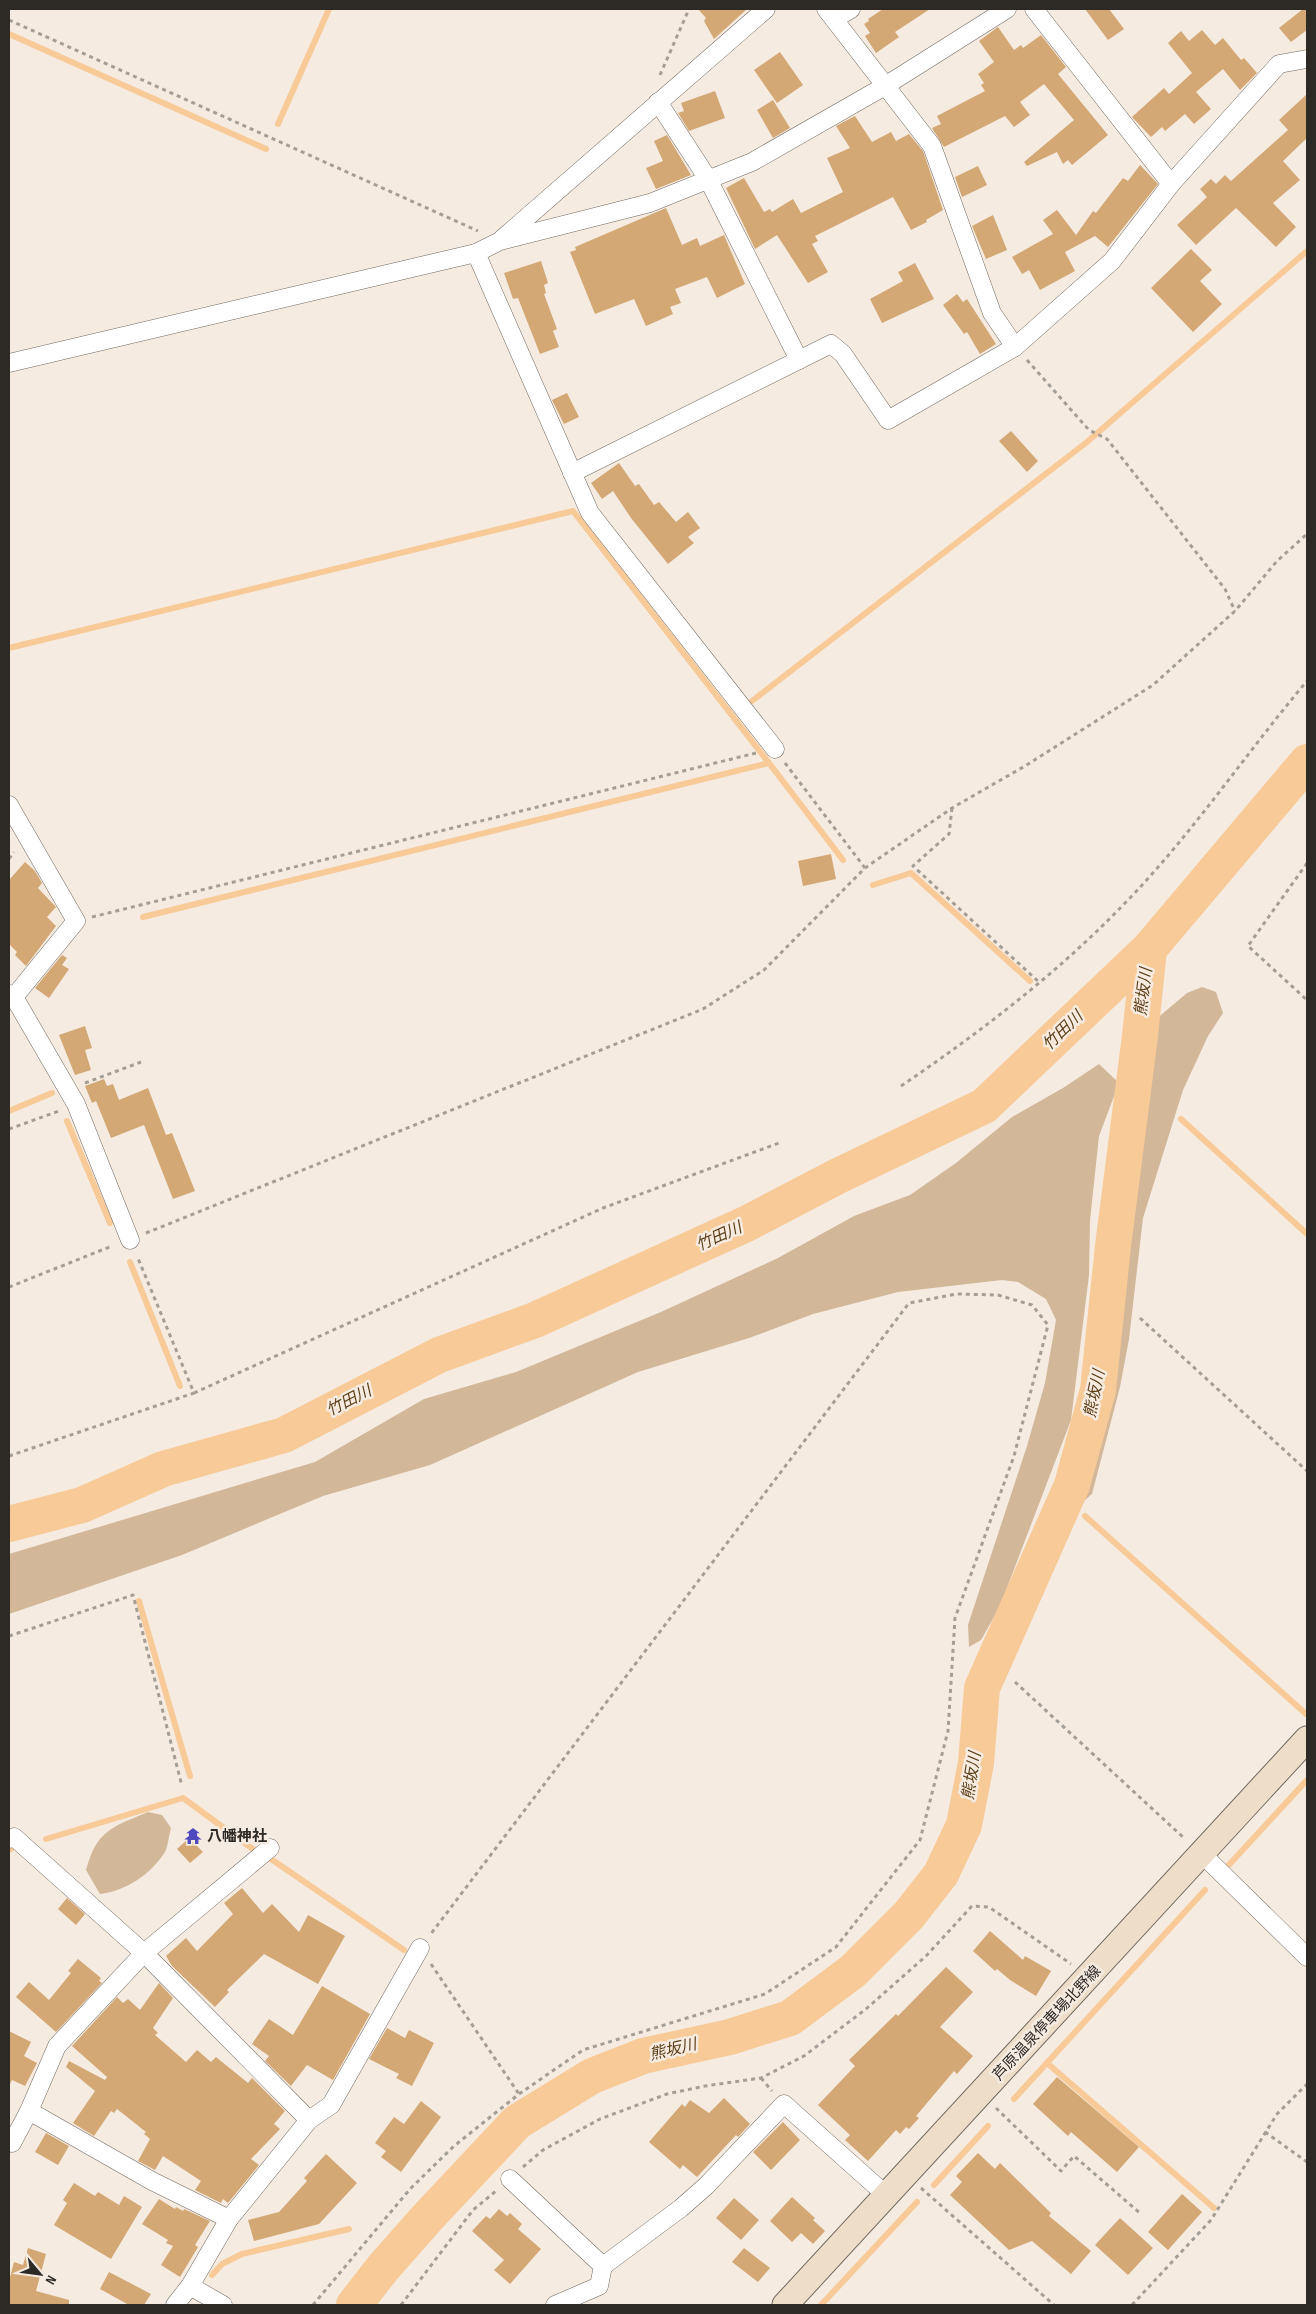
<svg xmlns="http://www.w3.org/2000/svg" width="1316" height="2314" font-family="'Sofia Sans Condensed','Noto Sans JP',sans-serif">
<style>
.green{fill:#d2b799}
.lines{fill:none;stroke-linecap:round;stroke-linejoin:round}
.stream{stroke:#f8ca97;stroke-width:6}
.river{stroke:#f8ca97;stroke-width:36}
.building{fill:#d4a875}
.street-casing{stroke:#716960;stroke-width:19}
.secondary-casing{stroke:#716960;stroke-width:27}
.path{stroke:#a59e96;stroke-width:3;stroke-dasharray:4 4;stroke-linecap:butt}
.street{stroke:#fff;stroke-width:18}
.secondary{stroke:#eedec9;stroke-width:25}
.labels{text-anchor:middle;dominant-baseline:central;stroke-width:5;stroke-linejoin:round;paint-order:stroke}
.poi-label{font-size:15px;font-weight:bold;fill:#2d2925;stroke:#f5ebe1;text-anchor:start}
.street-label{font-size:15px;fill:#2d2925;stroke:#f5ebe1}
.water-label{font-size:16px;font-style:italic;fill:#5c3e16;stroke:#f5ebe1}
</style>
<rect width="100%" height="100%" fill="#f5ebe1"/>
<g class="green">
<polygon points="1202,987 1216,992 1223,1013 1208,1036 1183,1090 1143,1218 1129,1339 1120,1387 1092,1494 1079,1505 1076,1498 1079,1477 1098,1426 1113,1347 1128,1201 1141,1126 1149,1040 1155,1020 1187,993"/>
<polygon points="1099,1064 1119,1083 1099,1136 1090,1220 1089,1275 1071,1420 1000,1606 981,1640 969,1647 968,1625 1027,1446 1045,1383 1056,1320 1046,1299 1018,1282 1002,1280 898,1292 813,1314 749,1338 638,1372 430,1465 323,1496 182,1555 9,1614 9,1554 315,1462 424,1399 516,1372 661,1312 778,1258 854,1216 910,1195 956,1163 1012,1117 1063,1088"/>
<path d="M148,1812l14,3 9,13c-2,7 -3,18 -6,24 -14,22 -39,39 -65,42l-14,-24c11,-40 26,-43 62,-58z"/>
</g>
<g class="lines">
<g class="stream">
<polyline points="9,34 266,149"/>
<polyline points="278,124 329,9"/>
<polyline points="9,648 573,511 769,763"/>
<polyline points="752,701 1087,442 1307,251"/>
<polyline points="873,885 911,873 1030,981"/>
<polyline points="143,917 769,763 843,860"/>
<polyline points="9,1111 52,1093"/>
<polyline points="1181,1119 1307,1234"/>
<polyline points="67,1121 110,1223"/>
<polyline points="130,1262 180,1386"/>
<polyline points="1085,1516 1306,1714"/>
<polyline points="139,1601 190,1776"/>
<polyline points="46,1839 183,1798 257,1852"/>
<polyline points="9,1850 12,1848"/>
<polyline points="271,1859 404,1950"/>
<polyline points="1227,1867 1307,1780"/>
<polyline points="1047,2063 1214,2208"/>
<polyline points="1014,2099 1205,1890"/>
<polyline points="934,2185 988,2126"/>
<polyline points="212,2275 222,2264 242,2254 349,2229"/>
<polyline points="821,2305 917,2202"/>
</g>
<g class="river">
<polyline points="9,1524 82,1505 163,1469 284,1435 439,1355 535,1320 746,1224 838,1176 984,1106 1149,949 1307,762"/>
<polyline points="354,2305 382,2269 426,2219 517,2122 592,2076 643,2056 730,2037 790,2018 853,1971 909,1915 941,1874 964,1825 976,1763 982,1688 1072,1485 1098,1390 1113,1246 1140,1036 1149,949"/>
</g>
</g>
<g class="building">
<polygon points="698,9 747,9 714,39 704,21 706,18"/>
<polygon points="883,9 930,9 895,32 899,37 876,53 865,36 870,33 864,24 869,21 868,19"/>
<polygon points="1085,9 1109,9 1124,29 1108,40"/>
<polygon points="1303,9 1307,9 1307,30 1291,42 1279,28"/>
<polygon points="998,27 1014,50 1021,45 1023,48 1041,35 1066,67 1058,74 1108,135 1072,165 1068,160 1063,164 1057,152 1027,166 1024,162 1074,120 1044,84 1020,102 1030,115 1014,127 1005,116 944,147 932,128 941,124 937,116 985,91 981,85 984,83 978,74 994,62 979,41"/>
<polygon points="1202,30 1215,45 1223,38 1241,60 1244,58 1257,73 1240,90 1223,69 1196,92 1211,109 1194,124 1185,114 1165,131 1162,127 1151,137 1132,117 1164,88 1169,94 1192,73 1168,43 1181,31 1189,41"/>
<polygon points="780,52 803,85 777,103 754,70"/>
<polygon points="715,91 725,118 689,131 678,113 684,111 681,103"/>
<polygon points="1307,94 1307,138 1283,161 1300,180 1273,203 1296,227 1276,247 1236,208 1196,245 1177,225 1207,197 1200,189 1211,179 1216,184 1225,175 1231,181 1288,130 1279,120"/>
<polygon points="773,100 790,128 773,138 757,110"/>
<polygon points="855,116 872,142 891,132 896,141 909,134 923,151 943,210 926,220 927,222 911,230 893,197 815,236 818,241 812,244 828,272 808,283 777,235 755,249 726,188 744,178 764,212 770,209 772,212 793,199 801,213 843,192 827,158 850,148 836,126"/>
<polygon points="667,135 691,175 656,189 646,168 663,161 654,141"/>
<polygon points="1140,165 1158,184 1108,247 1095,236 1065,252 1075,271 1040,290 1029,270 1022,274 1012,257 1053,234 1043,220 1057,210 1076,235 1093,211 1096,213 1123,178 1128,181"/>
<polygon points="978,166 987,185 962,197 955,177"/>
<polygon points="666,208 682,245 697,238 700,246 724,235 745,284 717,298 707,277 675,289 681,303 670,307 673,314 646,326 634,299 595,314 570,252 576,250 575,247"/>
<polygon points="993,215 1007,250 986,259 972,226"/>
<polygon points="1191,249 1212,270 1200,281 1222,304 1193,332 1151,288"/>
<polygon points="541,261 548,283 544,285 546,293 544,294 557,329 553,331 559,347 540,354 518,298 513,299 504,273"/>
<polygon points="915,263 934,299 882,323 870,299 903,281 898,272"/>
<polygon points="957,294 963,302 967,299 996,344 980,354 967,332 964,334 943,305"/>
<polygon points="567,393 579,417 564,424 552,400"/>
<polygon points="1011,431 1038,461 1027,472 999,441"/>
<polygon points="619,463 635,486 639,484 654,505 659,502 676,522 688,512 700,528 688,537 694,543 668,564 631,518 613,491 602,499 591,483"/>
<polygon points="831,854 836,879 803,886 798,861"/>
<polygon points="25,862 35,871 42,883 38,888 56,907 47,917 56,926 26,966 15,955 17,952 9,944 9,880"/>
<polygon points="62,955 67,958 62,965 69,969 49,998 35,988"/>
<polygon points="85,1026 92,1048 85,1050 91,1070 75,1075 59,1035"/>
<polygon points="104,1079 107,1086 113,1084 119,1100 148,1088 166,1135 172,1133 195,1191 173,1199 144,1125 111,1138 96,1101 92,1103 85,1086"/>
<polygon points="189,1838 203,1852 190,1863 177,1849"/>
<polygon points="242,1888 263,1913 272,1904 299,1932 308,1915 345,1936 318,1984 264,1954 227,1990 229,1992 215,2007 172,1966 166,1956 186,1938 197,1951 233,1914 224,1903"/>
<polygon points="67,1898 85,1914 76,1925 58,1909"/>
<polygon points="990,1931 1023,1960 1025,1956 1051,1971 1036,1996 1010,1980 997,1969 995,1971 973,1951"/>
<polygon points="78,1959 101,1978 99,1981 102,1983 56,2032 16,1997 29,1982 49,2000 71,1973 68,1971"/>
<polygon points="946,1967 973,1992 940,2027 973,2056 957,2074 954,2071 916,2116 919,2118 909,2129 906,2127 900,2134 896,2130 868,2161 845,2140 850,2135 818,2105 855,2066 849,2060 896,2014 898,2016"/>
<polygon points="159,1983 173,1998 153,2028 158,2033 155,2035 186,2062 197,2050 211,2062 216,2057 248,2083 252,2078 285,2111 274,2124 280,2129 251,2159 259,2165 228,2203 223,2199 221,2203 195,2190 201,2181 163,2156 155,2170 138,2161 150,2139 144,2134 146,2132 117,2109 114,2113 111,2111 94,2136 73,2123 95,2091 66,2067 69,2061 105,2080 107,2077 72,2046 117,1997 123,2003 128,1999 140,2010"/>
<polygon points="322,1986 370,2014 333,2080 307,2065 291,2086 265,2061 269,2056 252,2044 269,2019 293,2035"/>
<polygon points="387,2028 405,2038 409,2030 434,2043 412,2086 396,2078 399,2074 369,2059"/>
<polygon points="9,2031 31,2042 24,2056 37,2063 25,2086 12,2080 9,2086"/>
<polygon points="1057,2077 1139,2147 1117,2172 1071,2132 1068,2136 1033,2104"/>
<polygon points="724,2098 750,2124 738,2137 736,2135 697,2177 683,2165 680,2169 649,2142 682,2104 685,2107 690,2100 709,2113"/>
<polygon points="421,2101 441,2117 401,2172 381,2157 386,2151 375,2143 394,2117 404,2124"/>
<polygon points="783,2122 800,2140 771,2170 753,2152"/>
<polygon points="46,2133 69,2146 58,2165 35,2152"/>
<polygon points="978,2153 995,2169 1000,2163 1051,2213 1049,2216 1091,2251 1071,2274 1032,2241 1009,2250 950,2195 962,2182 956,2176"/>
<polygon points="326,2154 357,2183 319,2224 254,2241 248,2220 279,2212 307,2181 304,2178"/>
<polygon points="74,2183 95,2196 98,2192 119,2205 124,2196 142,2207 111,2259 54,2225 67,2203 63,2200"/>
<polygon points="1182,2194 1202,2212 1168,2250 1148,2232"/>
<polygon points="792,2197 815,2218 813,2220 825,2231 813,2244 801,2233 792,2242 770,2221"/>
<polygon points="734,2198 759,2220 741,2240 716,2218"/>
<polygon points="159,2199 175,2209 176,2207 183,2211 184,2209 210,2221 195,2245 198,2247 180,2277 161,2265 173,2246 166,2243 168,2240 142,2224"/>
<polygon points="499,2209 507,2216 510,2213 522,2224 518,2229 541,2249 510,2284 494,2270 504,2260 472,2231 486,2216 490,2219"/>
<polygon points="1120,2218 1153,2248 1128,2275 1095,2245"/>
<polygon points="28,2248 46,2254 36,2291 69,2300 69,2305 9,2305 9,2281 14,2262 23,2265"/>
<polygon points="744,2248 770,2268 758,2282 732,2262"/>
<polygon points="109,2272 151,2294 144,2305 129,2305 100,2289"/>
</g>
<g class="lines">
<g class="street-casing">
<g id="street">
<polyline points="826,9 932,146 992,313 1015,347"/>
<polyline points="1034,9 1171,184 1279,64 1307,59"/>
<polyline points="834,19 851,9"/>
<polyline points="658,102 708,179 799,360"/>
<polyline points="502,239 766,9"/>
<polyline points="476,253 590,513 775,749"/>
<polyline points="9,363 476,253 500,241 650,203 752,162 885,86 1007,9"/>
<polyline points="572,473 831,344 843,354 888,420 1015,347 1112,261 1171,184"/>
<polyline points="9,805 76,921 14,997"/>
<polyline points="9,994 14,997 76,1104 130,1240"/>
<polyline points="9,1839 14,1837 144,1953 309,2120"/>
<polyline points="1202,1854 1307,1957"/>
<polyline points="29,2111 152,2181 229,2219"/>
<polyline points="9,2142 12,2143 29,2111 57,2046 144,1953 270,1848"/>
<polyline points="510,2179 603,2266 681,2208 706,2186 784,2104 886,2195"/>
<polyline points="190,2286 223,2305"/>
<polyline points="175,2305 190,2286 229,2219 309,2120 331,2105 420,1948"/>
<polyline points="555,2305 599,2286 603,2266"/>
</g>
</g>
<g class="secondary-casing">
<polyline id="secondary" points="785,2305 1307,1739"/>
</g>
<g class="path">
<polyline points="9,20 478,231"/>
<polyline points="660,75 689,9"/>
<polyline points="1027,360 1089,430 1107,439 1225,589 1235,611"/>
<polyline points="785,763 865,868"/>
<polyline points="952,808 949,834 913,866 1040,983"/>
<polyline points="9,859 14,852"/>
<polyline points="1307,863 1248,946 1307,1000"/>
<polyline points="92,917 756,753"/>
<polyline points="85,1083 141,1062"/>
<path d="M901,1086c81,-55 158,-114 226,-185 66,-68 119,-148 180,-220"/>
<polyline points="9,1129 59,1111"/>
<polyline points="146,1233 703,1009 764,970 865,868 952,808 1025,766 1153,685 1235,611 1277,561 1307,534"/>
<polyline points="9,1287 112,1246"/>
<polyline points="1140,1318 1307,1471"/>
<polyline points="194,1393 603,1208 779,1143"/>
<polyline points="9,1456 194,1393 137,1256"/>
<polyline points="9,1636 133,1595 182,1786"/>
<polyline points="1015,1682 1185,1839"/>
<polyline points="431,1964 519,2094"/>
<polyline points="761,2078 772,2091"/>
<polyline points="996,2108 1061,2171 1074,2156 1141,2214"/>
<polyline points="1265,2132 1307,2162"/>
<polyline points="523,2167 543,2150 600,2119 667,2094 705,2086 761,2078 804,2056 866,2009 926,1956 972,1906 989,1907 1071,1964"/>
<polyline points="921,2188 1054,2305"/>
<polyline points="313,2305 410,2189 454,2146 519,2094 583,2050 765,1994 836,1947 920,1840 948,1731 955,1618 1014,1456 1048,1325 1032,1305 998,1295 957,1294 909,1303 430,1935"/>
<polyline points="401,2305 473,2210 496,2191"/>
<polyline points="1132,2305 1211,2220 1277,2114 1307,2084"/>
</g>
<use href="#street" class="street"/>
<use href="#secondary" class="secondary"/>
</g>
<defs>
<g id="temple-bare" transform="scale(1.35)"><path d="M0-6L5-2H3V0L6.5 2.5H4V6H1.5V3h-3V6H-4V2.5H-6.5L-3 0V-2H-5Z" fill="#4f48be" stroke="#f5ebe1" stroke-width="2.5" paint-order="stroke"/></g>
</defs>
<g fill-rule="evenodd">
<use href="#temple-bare" x="193" y="1836"/>
</g>
<g class="labels">
<g class="poi-label">
<text x="207" y="1836">八幡神社</text>
</g>
<g class="street-label">
<text transform="translate(1047 2023) rotate(-47)">芦原温泉停車場北野線</text>
</g>
<g class="water-label">
<text transform="translate(1144 992) rotate(-83)">熊坂川</text>
<text transform="translate(1063 1031) rotate(-44)">竹田川</text>
<text transform="translate(719 1237) rotate(-24)">竹田川</text>
<text transform="translate(1095 1394) rotate(-78)">熊坂川</text>
<text transform="translate(349 1401) rotate(-27)">竹田川</text>
<text transform="translate(972 1776) rotate(-81)">熊坂川</text>
<text transform="translate(673 2050) rotate(-13)">熊坂川</text>
</g>
</g>
<rect width="1316" height="2314" fill="none" stroke="#2d2925" stroke-width="20"/>
<g transform="translate(40 2274) rotate(119)" stroke="#f5ebe1" stroke-width="4" paint-order="stroke">
<path d="M0-4L9 19L0 12L-9 19Z" fill="#2d2925"/>
<text y="-8" font-size="14" font-weight="bold" text-anchor="middle" fill="#2d2925">N</text>
</g>
</svg>
